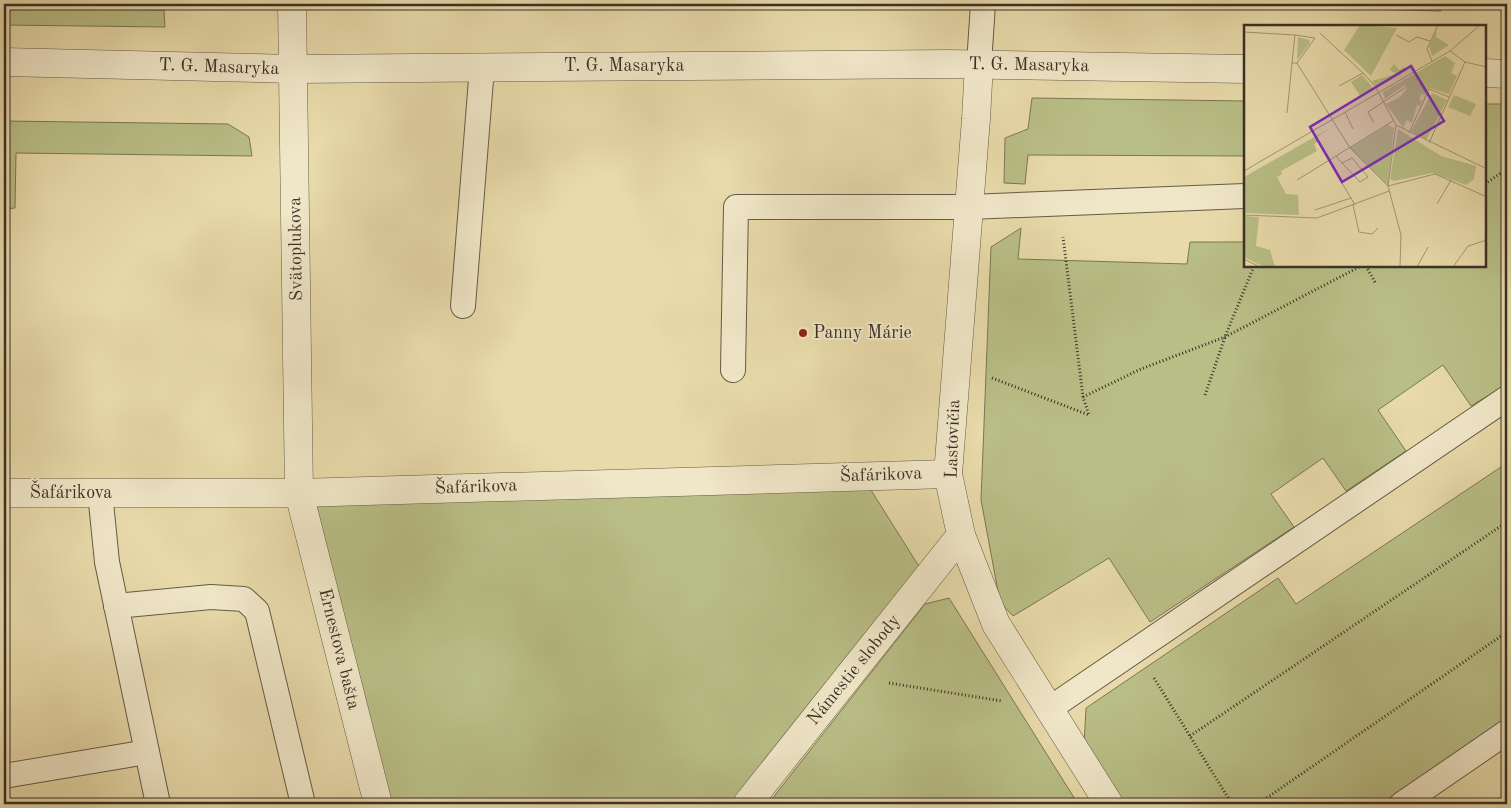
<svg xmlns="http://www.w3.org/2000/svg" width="1511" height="808" font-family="'Old Standard TT',serif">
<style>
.green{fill:#b9be86;stroke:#7a7756}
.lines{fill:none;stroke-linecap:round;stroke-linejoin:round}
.service-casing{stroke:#665a48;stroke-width:26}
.minor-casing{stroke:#665a48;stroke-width:29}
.path{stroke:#3a3027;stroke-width:3;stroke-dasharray:1 2.5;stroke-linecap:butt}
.service{stroke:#f0e7c8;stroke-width:24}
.minor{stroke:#f0e7c8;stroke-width:28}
.poi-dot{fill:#8f2418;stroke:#f0e7c8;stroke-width:2}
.labels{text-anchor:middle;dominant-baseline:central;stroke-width:4;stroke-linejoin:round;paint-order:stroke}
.street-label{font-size:18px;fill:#3a3027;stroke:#f0e7c8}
.poi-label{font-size:18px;fill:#3a3027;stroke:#f0e7c8;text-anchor:start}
.inset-road{fill:none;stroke:#a29676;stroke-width:1}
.view{fill:#7b2cbf;fill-opacity:0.15;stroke:#7b2cbf;stroke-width:2.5}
.inset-edge{fill:none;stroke:#3a3027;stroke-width:2.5}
</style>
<rect width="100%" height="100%" fill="#e8daaa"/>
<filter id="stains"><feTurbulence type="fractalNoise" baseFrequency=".004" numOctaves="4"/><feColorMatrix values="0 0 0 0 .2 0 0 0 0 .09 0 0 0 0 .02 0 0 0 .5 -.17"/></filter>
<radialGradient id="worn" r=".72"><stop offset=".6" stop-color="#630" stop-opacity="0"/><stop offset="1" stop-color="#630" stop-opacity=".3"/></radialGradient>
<g class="green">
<polygon points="1164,4 1439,4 1441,11"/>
<polygon points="4,8 164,10 165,27 4,25"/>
<polygon points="1032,98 1245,101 1245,156 1028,155 1025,184 1004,183 1005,138 1028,129"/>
<polygon points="1485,104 1507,104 1507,384 1471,406 1443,365 1378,410 1406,451 1346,491 1323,458 1271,494 1294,527 1150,622 1109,558 1013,616 1000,602 981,500 991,247 1021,228 1018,259 1187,264 1190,242 1245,242 1245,266 1485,266"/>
<polygon points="4,121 228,124 249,137 252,156 16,153 15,208 4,209"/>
<polygon points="1507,463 1507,718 1380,804 1124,804 1084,745 1086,708 1278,578 1296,604"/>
<polygon points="869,487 920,568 747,804 378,804 299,493"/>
<polygon points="949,598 1078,804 768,804 925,604"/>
</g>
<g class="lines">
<g class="service-casing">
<g id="service">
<polyline points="979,64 983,4"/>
<polyline points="463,306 482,67"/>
<polyline points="733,370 736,207 969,207 1245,196"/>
<polyline points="100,493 107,562 158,804"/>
<polyline points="116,606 211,597 244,599 257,611 303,804"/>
<polyline points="1049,709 1507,398"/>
<polyline points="4,776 147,752"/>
<polyline points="1402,804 1507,732"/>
</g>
</g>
<g class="minor-casing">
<g id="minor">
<polyline points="292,4 299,493 378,804"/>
<polyline points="4,62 293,69 948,64 1245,69"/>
<polyline points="979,64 976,119 948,474 961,535 996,624 1109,804"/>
<polyline points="1485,73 1507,74"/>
<polyline points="4,493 299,493 948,474"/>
<polyline points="747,804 961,535"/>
</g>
</g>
<g class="path">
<polyline points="1485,184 1507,169"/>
<polyline points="1485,241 1486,246"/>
<polyline points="1366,266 1376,284"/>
<polyline points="992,378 1089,415 1083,397 1063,237"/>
<polyline points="1205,395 1225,337 1254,266"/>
<polyline points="1083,397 1141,369 1225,337 1361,266"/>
<polyline points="1154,678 1232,804"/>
<polyline points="889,683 1002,701"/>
<polyline points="1190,736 1507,522"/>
<polyline points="1258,804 1507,632"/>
</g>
<use href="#service" class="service"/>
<use href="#minor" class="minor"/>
</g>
<circle class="poi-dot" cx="803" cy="333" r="5"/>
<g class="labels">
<g class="street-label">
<text transform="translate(1029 65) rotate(1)">T. G. Masaryka</text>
<text x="624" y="66">T. G. Masaryka</text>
<text transform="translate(219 67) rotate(2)">T. G. Masaryka</text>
<text transform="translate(296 249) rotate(-91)">Svätoplukova</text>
<text transform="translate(953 439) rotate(-88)">Lastovičia</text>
<text transform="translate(881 475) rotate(-2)">Šafárikova</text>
<text transform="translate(476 487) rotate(-2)">Šafárikova</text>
<text x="71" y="493">Šafárikova</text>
<text transform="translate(339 649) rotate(76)">Ernestova bašta</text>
<text transform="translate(854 670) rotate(-51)">Námestie slobody</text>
</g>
<g class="poi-label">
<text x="813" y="333">Panny Márie</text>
</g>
</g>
<g transform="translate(1244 25)">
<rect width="242" height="242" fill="#e8daaa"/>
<path d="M116,0l37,3 -26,48 -27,-26zM193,4l-1,8 13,8 -17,11 -3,-10zM54,12l11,3 1,3 -13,17zM201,31l10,7 -4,10 6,3 -8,18 -20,-6 -4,7 -4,-1 -2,5 3,2 -2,5 -3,-1 -5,18 -5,-3 -4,8 -17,-24 14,-7 7,-9 -2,-3 -20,14 -2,-7zM150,39l5,6 5,-3 3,3 -30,17 -5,-6 24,-7 -6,-4zM118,50l12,14 -13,8 -10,-15zM188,68l15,7 -21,40 -15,-9zM210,70l22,9 -6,12 -22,-9zM144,100l6,3 -6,58 -38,-38zM88,102l-15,10 2,4 -5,3 3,7 -36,20 1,3 -5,3 9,17 12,1 1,20 -55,-2v-36zM154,104l43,27 35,10 -2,13 -8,6 -34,-12 -38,8 -4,-2zM0,191l15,1 -3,29 14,4 5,17h-11l-20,-10z" fill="#b9be86"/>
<path class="inset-road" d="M0,7l51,3M76,8l43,40M152,10l13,7 8,-5 13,4M206,26l15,11 22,5M188,36l-5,-12 11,-24M53,38l53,85 38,38 13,49 -1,32M95,61l24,-13 12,13 21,39 91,44M101,87l8,17M43,88l5,-50 3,-28 20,3 -18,25h-5M130,98l-6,-11 38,-25M165,108l20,-44 20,8M185,118l36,-81M92,131l4,5 2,2 18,19 8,-5 -16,-19 -10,5M85,136l26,44M0,146l206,-120 30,-26M53,155l96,-59M144,161l47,-12 52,23M144,161l8,-61M193,179l14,-24M109,180l6,27 13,2 6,-6M71,185l36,-12M0,190l73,3 72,-27M0,234l16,8M173,242l11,-20M209,242l15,-21 19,-6"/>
<path class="view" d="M167,41l33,55 -102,61 -32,-55z"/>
<rect width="242" height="242" class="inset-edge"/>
</g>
<rect width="1511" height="808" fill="none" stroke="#e8daaa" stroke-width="20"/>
<rect x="5" y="5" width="1501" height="798" fill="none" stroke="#3a3027" stroke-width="2.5"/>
<rect x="10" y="10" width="1491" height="788" fill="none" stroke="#3a3027"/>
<rect width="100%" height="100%" filter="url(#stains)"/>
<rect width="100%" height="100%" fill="url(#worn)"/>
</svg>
